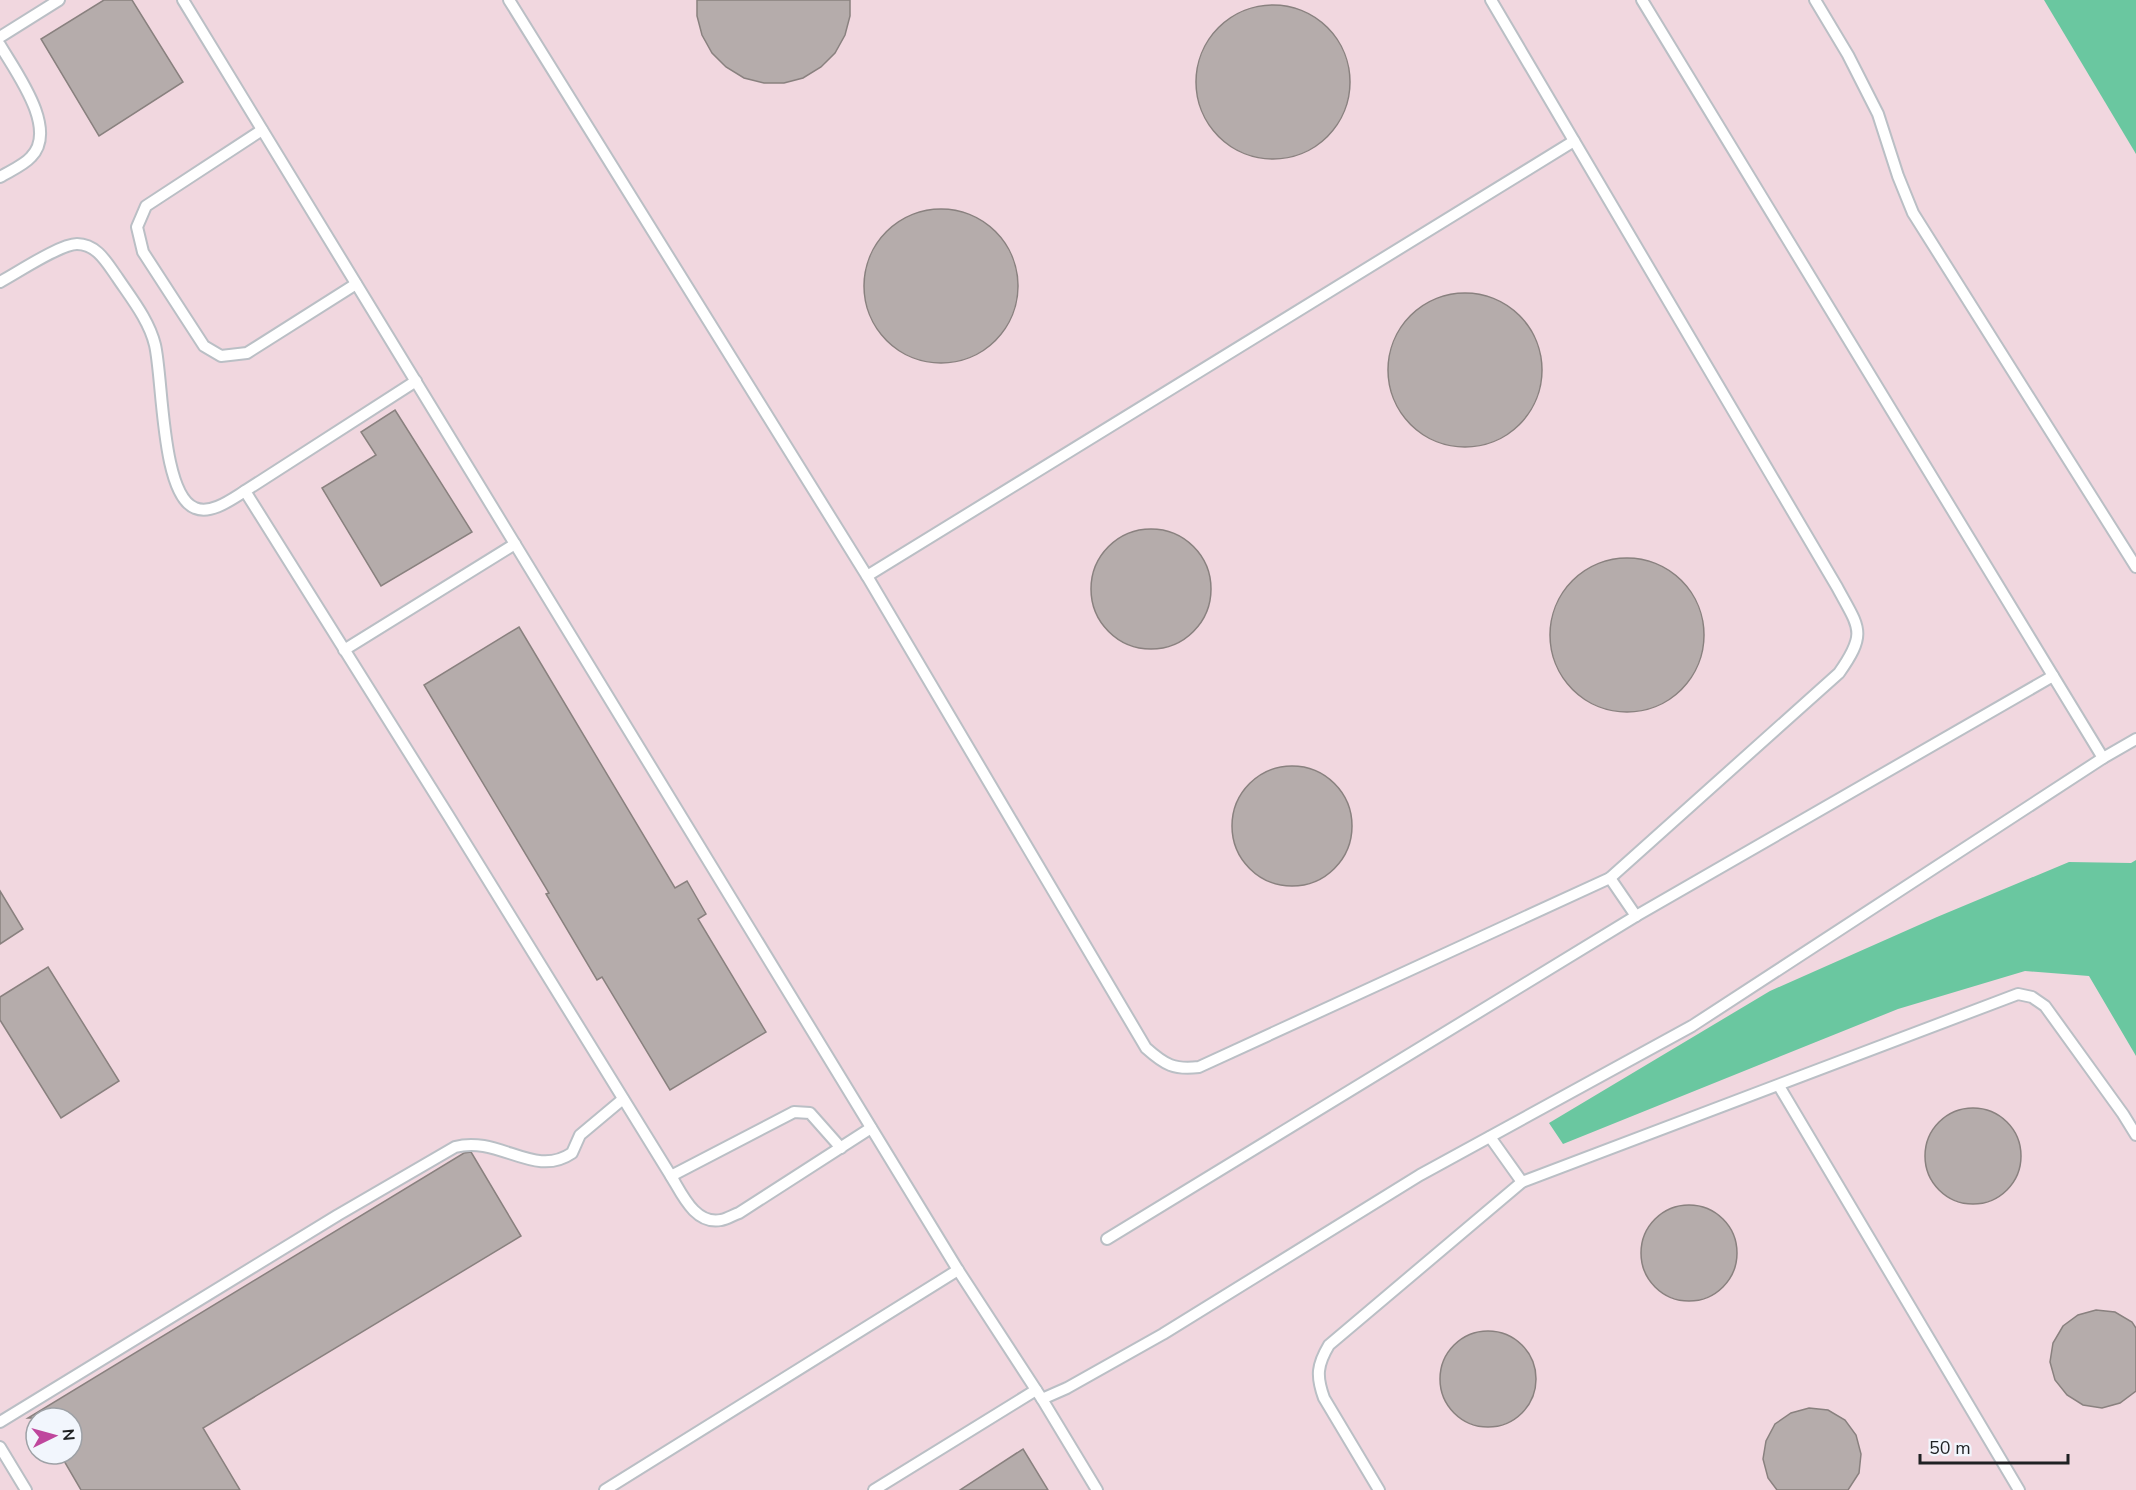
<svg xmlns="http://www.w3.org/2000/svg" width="2136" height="1490" font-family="'Nunito Sans',sans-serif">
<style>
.industrial{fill:#f1d7df;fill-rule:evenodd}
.forest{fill:#6ac7a0}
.building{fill:#b5acab;stroke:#89817f;stroke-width:1.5}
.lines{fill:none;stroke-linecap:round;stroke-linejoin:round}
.lane-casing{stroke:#babfc5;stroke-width:14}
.lane{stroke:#fff;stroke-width:10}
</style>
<rect width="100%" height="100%" fill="#e4e9ef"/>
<path class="industrial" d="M0,0h2136v1490h-2136zM36,1418h36v36h-36z"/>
<g class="forest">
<polygon points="2044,0 2136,0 2136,154"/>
<polygon points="2136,860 2136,1056 2089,976 2025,971 1898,1009 1563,1144 1549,1123 1770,991 1937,917 2069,862 2131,863"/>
</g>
<g class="building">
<polygon points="104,0 132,0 183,82 99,136 41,39"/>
<polygon points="697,0 850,0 850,16 845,35 835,53 821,67 803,78 784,83 764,83 744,78 726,67 712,53 702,35 697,16"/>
<circle cx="1273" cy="82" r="77"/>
<circle cx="941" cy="286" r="77"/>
<circle cx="1465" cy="370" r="77"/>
<polygon points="395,410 472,532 381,586 322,488 376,455 361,432"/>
<circle cx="1151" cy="589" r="60"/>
<circle cx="1627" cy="635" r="77"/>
<polygon points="519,627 675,888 687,881 706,914 698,919 766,1032 670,1090 602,977 597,980 546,894 549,893 424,685"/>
<circle cx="1292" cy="826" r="60"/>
<polygon points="0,891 23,929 0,944"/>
<polygon points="48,967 119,1081 61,1118 0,1020 0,997"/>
<circle cx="1973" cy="1156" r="48"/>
<polygon points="471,1152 521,1236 203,1428 240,1490 81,1490 60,1454 72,1454 72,1418 28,1418 464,1153"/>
<circle cx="1689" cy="1253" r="48"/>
<polygon points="2096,1310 2115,1312 2132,1322 2136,1328 2136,1391 2120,1403 2102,1408 2083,1405 2067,1395 2055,1380 2050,1362 2053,1343 2063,1326 2078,1315"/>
<circle cx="1488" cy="1379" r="48"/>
<polygon points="1809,1408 1828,1410 1845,1420 1856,1435 1861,1454 1859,1473 1848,1490 1777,1490 1768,1478 1763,1459 1766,1441 1775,1424 1791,1413"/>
<polygon points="1023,1449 1048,1490 960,1490"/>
</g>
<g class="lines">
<g class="lane-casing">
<g id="lane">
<polyline points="183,0 958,1270 1042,1399 1097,1490"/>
<path d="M509,0l358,576 279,472c19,17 28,22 53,19l411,-189 229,-205c29,-41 20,-45 -2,-86l-346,-587"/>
<polyline points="1642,0 2103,758"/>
<polyline points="1815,0 1848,55 1878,114 1898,176 1913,213 2136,567"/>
<polyline points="0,37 59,0"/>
<path d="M0,45c15,26 59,84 31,112 -7,8 -21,14 -31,20"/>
<polyline points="262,130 146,206 137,227 143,252 204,346 221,356 247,353 356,284"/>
<path d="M0,282c17,-9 60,-38 77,-38 20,0 30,19 40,33 14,21 32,43 38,68 8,34 6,150 40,163 16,7 37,-9 50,-17"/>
<path d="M416,381l-171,110 203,324 223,361c11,18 24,49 50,44 6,-1 12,-5 18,-7l132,-85"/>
<polyline points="867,576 1574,141"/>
<polyline points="344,650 515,544"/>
<polyline points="1610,878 1636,916"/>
<polyline points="1779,1086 2019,1490"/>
<polyline points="1490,1137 1522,1182"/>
<polyline points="671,1176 794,1112 810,1113 841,1148"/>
<polyline points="1107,1239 1636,916 2053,676"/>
<polyline points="1042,1399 1067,1388 1163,1334 1420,1175 1692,1026 2103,758 2136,739"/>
<path d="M0,1422l338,-207 117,-68c44,-12 79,32 117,6l8,-18 43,-36"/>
<polyline points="0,1447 26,1490"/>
<polyline points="605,1490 958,1270"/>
<polyline points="874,1490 1036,1390"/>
<path d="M1379,1490l-55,-92c-8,-22 -7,-33 5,-53l193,-163 496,-188 14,3 13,9 78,108 13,21"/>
</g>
</g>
<use href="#lane" class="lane"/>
</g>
<g transform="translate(54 1436) rotate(85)"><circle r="28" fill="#f2f6fd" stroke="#9ea1a6" stroke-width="1.5"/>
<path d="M0-4.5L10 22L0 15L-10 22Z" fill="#bf479d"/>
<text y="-9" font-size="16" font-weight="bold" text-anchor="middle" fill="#1f2123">N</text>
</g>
<path d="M1920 1454v9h148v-9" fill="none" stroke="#1f2123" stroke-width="3"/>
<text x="1929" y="1454" font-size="18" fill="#1f2123" stroke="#f2f6fd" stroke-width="4.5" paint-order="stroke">50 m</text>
</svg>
